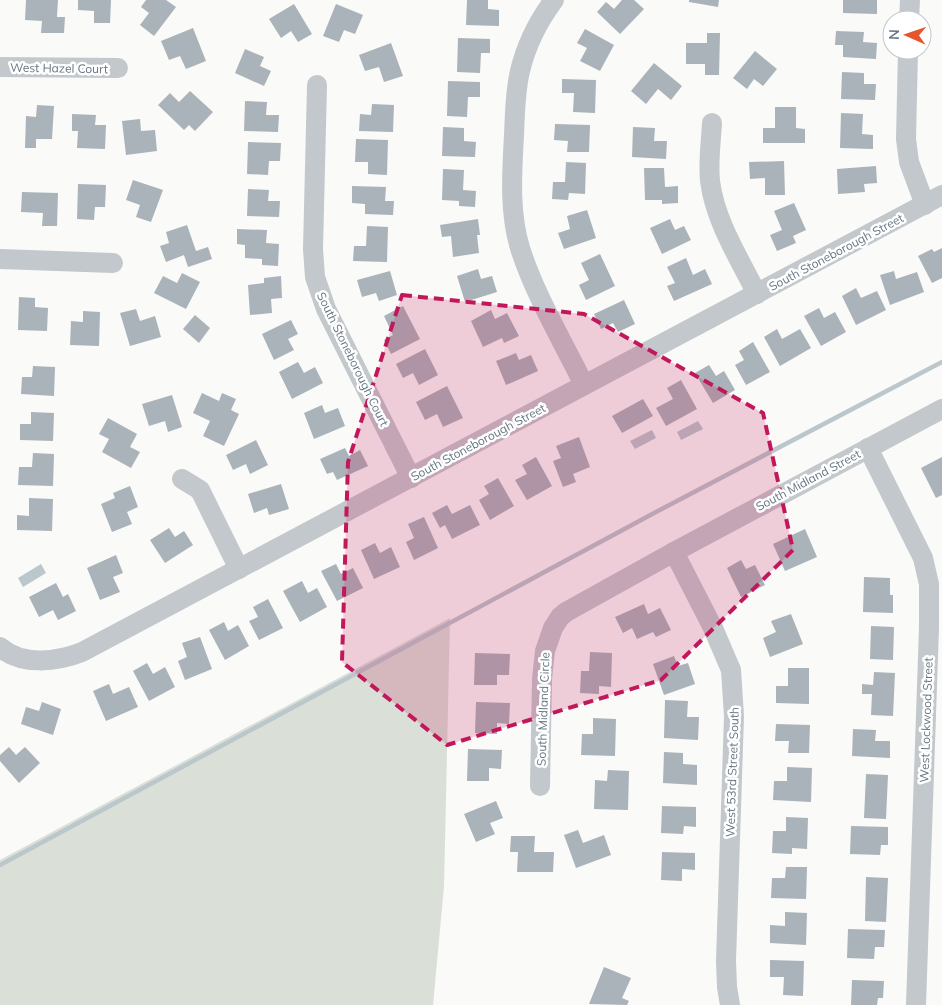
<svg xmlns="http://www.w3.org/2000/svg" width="942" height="1005" font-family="Mulish,sans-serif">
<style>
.green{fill:#dadfd7}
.water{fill:#bbc7cb}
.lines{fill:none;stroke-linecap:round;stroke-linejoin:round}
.stream{stroke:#bbc7cb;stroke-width:4.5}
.building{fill:#aab3b9}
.minor{stroke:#c3c8cc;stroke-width:20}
.marked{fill:#c2185b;fill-opacity:0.2;stroke:#c2185b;stroke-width:4;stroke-dasharray:10 6;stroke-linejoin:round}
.labels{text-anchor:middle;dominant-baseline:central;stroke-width:5;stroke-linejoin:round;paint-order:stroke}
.street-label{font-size:12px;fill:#657683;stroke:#fff}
</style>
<rect width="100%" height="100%" fill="#fafaf8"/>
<polygon class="green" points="450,618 444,886 433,1005 0,1005 0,860"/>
<g class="water">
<polygon points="698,421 703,429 681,440 677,432"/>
<polygon points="652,430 656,438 635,449 630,441"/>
<polygon points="41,564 46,573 23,587 18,578"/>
</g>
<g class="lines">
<polyline class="stream" points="0,865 656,512 942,362"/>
</g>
<g class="building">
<polygon points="26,0 58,0 57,17 65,17 64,33 41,33 42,21 25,20"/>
<polygon points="78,0 111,0 110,23 94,23 94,11 78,10"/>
<polygon points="146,0 166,0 176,7 154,36 140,25 149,13 141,7"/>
<polygon points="467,0 488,0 488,9 499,10 499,26 466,25"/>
<polygon points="622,0 634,0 644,9 620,34 597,12 606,2 614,9"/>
<polygon points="689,0 719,0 718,7 689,2"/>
<polygon points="843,0 877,0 877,14 843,13"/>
<polygon points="294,4 312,34 298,42 291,31 281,38 269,19"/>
<polygon points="336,4 363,15 355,34 344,30 339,42 323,36"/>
<polygon points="193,28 206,61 186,69 180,56 169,60 161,41"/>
<polygon points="585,29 614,45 600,71 580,61 587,48 577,43"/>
<polygon points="836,31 864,32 863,42 877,43 876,59 843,57 843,45 835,45"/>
<polygon points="707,33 720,33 719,75 705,75 705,64 686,64 686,43 707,43"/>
<polygon points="458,38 490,39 490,53 481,53 480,73 457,72"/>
<polygon points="391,43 403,76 384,82 379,67 365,71 359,55"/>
<polygon points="245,49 264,57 260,66 271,71 264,86 235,73"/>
<polygon points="755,51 777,69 763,86 754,79 747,89 733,78"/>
<polygon points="654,63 682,86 671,100 658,89 646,104 631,91"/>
<polygon points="842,72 864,73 864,84 876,84 875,100 841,99"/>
<polygon points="562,79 596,80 595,113 573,112 574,93 562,93"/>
<polygon points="448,81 480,82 480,97 468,97 467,117 447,116"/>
<polygon points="190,91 213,112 195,131 189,125 184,130 158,105 170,93 179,102"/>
<polygon points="245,101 267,102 266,115 279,115 278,132 244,131"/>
<polygon points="372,104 394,105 393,132 359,131 360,114 371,115"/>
<polygon points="37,105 54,106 52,139 36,139 36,148 25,148 26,116 36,117"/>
<polygon points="775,107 796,107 796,128 805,129 805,143 763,143 763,128 775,128"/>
<polygon points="841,113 863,114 862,134 873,135 873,149 840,148"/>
<polygon points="72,114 96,115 95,125 106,125 105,149 77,148 78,131 72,131"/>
<polygon points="140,119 141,131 155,130 157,151 126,155 122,121"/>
<polygon points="555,124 590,125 589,152 567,152 568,141 554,140"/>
<polygon points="443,127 464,128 464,141 476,142 475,157 442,156"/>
<polygon points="633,127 655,128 654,141 667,141 666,159 632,157"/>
<polygon points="356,139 388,140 387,175 368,174 368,162 355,162"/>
<polygon points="248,142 281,143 280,161 269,161 268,175 247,174"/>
<polygon points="784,161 785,195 765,195 765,178 750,179 749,162"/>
<polygon points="566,162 586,163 585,194 569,193 568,200 552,199 553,182 565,182"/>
<polygon points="876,166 877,183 864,184 865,192 838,194 837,169"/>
<polygon points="644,168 664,168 665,187 678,186 678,203 662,204 662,200 645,200"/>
<polygon points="443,169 464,170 463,190 476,191 475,207 459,206 459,201 442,200"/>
<polygon points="133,180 163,190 151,222 136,217 140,205 126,200"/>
<polygon points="78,184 106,185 105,207 95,207 94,220 77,219"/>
<polygon points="352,186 386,187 385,201 394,201 393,215 365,214 365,204 352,203"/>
<polygon points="248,189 269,190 268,201 280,201 279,217 247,216"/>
<polygon points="22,192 58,193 57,226 42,226 43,213 21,212"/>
<polygon points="794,203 806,230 793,236 796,243 777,251 770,235 782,230 774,211"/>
<polygon points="587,210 596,238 564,249 558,233 570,229 567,216"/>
<polygon points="478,219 480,235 477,235 479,253 453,257 451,236 442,237 440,225"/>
<polygon points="670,219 675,230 684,226 691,240 662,254 650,228"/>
<polygon points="187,225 196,251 208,247 212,259 188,267 184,255 166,262 160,246 169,243 166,232"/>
<polygon points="367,226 388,227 387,262 353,261 354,246 366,246"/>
<polygon points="237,229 267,230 266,243 279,244 278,266 262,265 262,259 245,258 245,245 237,244"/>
<polygon points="942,248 942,278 932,283 918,256 932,249 934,252"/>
<polygon points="600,254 615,286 586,300 579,285 589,280 581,263"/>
<polygon points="686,258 693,275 705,269 712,284 674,301 667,286 675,283 667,267"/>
<polygon points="478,269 481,279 492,276 497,292 465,302 457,276"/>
<polygon points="390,271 397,295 379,301 376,293 362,297 357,280"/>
<polygon points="894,271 896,279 917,272 924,292 890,305 880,275"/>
<polygon points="182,273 200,282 186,309 154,293 163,276 177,283"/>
<polygon points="281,276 282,298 271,299 272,313 250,315 248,285 264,283 264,278"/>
<polygon points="856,288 861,298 877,291 886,310 856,325 842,296"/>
<polygon points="19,297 35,298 35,307 48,308 47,331 18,330"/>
<polygon points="624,300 635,324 618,332 613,323 601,329 594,314"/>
<polygon points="403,306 420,339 391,354 384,340 393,335 384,316"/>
<polygon points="819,308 824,318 835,312 846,332 821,346 804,316"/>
<polygon points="136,309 140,321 155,316 161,337 130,346 120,313"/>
<polygon points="491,310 495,319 507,313 519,336 504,343 502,338 483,347 471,321"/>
<polygon points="83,311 100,312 99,346 70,345 71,321 83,322"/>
<polygon points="195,315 210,328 199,343 183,329"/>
<polygon points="291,320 298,334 288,339 294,350 274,360 262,334"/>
<polygon points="777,329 782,339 800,329 811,348 780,366 764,337"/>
<polygon points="753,342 770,372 746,385 735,365 744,360 739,351"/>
<polygon points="425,349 438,375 419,385 413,373 403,378 396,364"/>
<polygon points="516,353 519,360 531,355 538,371 506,385 496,361"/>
<polygon points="298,362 304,373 315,367 323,383 292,399 279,372"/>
<polygon points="709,365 716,376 724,371 735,390 713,403 695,373"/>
<polygon points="33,366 55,367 54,396 21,394 22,377 32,377"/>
<polygon points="681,380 697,409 666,426 656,408 673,399 667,388"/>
<polygon points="447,386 463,418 443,427 437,414 425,420 416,402"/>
<polygon points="202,393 219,401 222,393 236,399 231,410 239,414 224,446 203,436 210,421 193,413"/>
<polygon points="172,395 182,427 168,432 165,421 149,426 142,404"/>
<polygon points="643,399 653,416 622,433 612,416"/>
<polygon points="322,405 325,413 338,408 345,426 314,439 304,413"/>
<polygon points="31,412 54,413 53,441 20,440 20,424 31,424"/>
<polygon points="108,418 137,434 130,447 140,452 131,468 102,452 109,439 99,434"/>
<polygon points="579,437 590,467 573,474 576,482 563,487 553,461 561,458 556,446"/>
<polygon points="256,440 268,465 250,474 246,464 233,470 226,455"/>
<polygon points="345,448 349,456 360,450 368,466 337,480 333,472 327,474 320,459"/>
<polygon points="33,453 54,454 53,486 18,485 19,467 32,467"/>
<polygon points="536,457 552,486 527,500 515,480 527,474 522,465"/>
<polygon points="942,457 942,495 936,498 921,468"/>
<polygon points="498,478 514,506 490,520 479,500 489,494 484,486"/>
<polygon points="281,484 289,509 269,515 267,508 254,513 248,494"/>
<polygon points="130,486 138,507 127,512 132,524 112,532 101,504 115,498 113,493"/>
<polygon points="29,498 53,499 52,531 17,530 17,515 29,516"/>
<polygon points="447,505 452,514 470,505 480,525 452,539 445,525 440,528 432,513"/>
<polygon points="424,517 438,548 414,560 406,542 414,538 408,524"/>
<polygon points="169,528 175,537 184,531 193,545 165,563 150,540"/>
<polygon points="805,529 817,557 785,571 773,544"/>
<polygon points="375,543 380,553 391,547 400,567 374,579 361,550"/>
<polygon points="116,555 123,573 113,577 120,592 100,600 87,568"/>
<polygon points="741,560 746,569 755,565 765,585 741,597 727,568"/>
<polygon points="336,564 341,574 353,568 363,588 337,601 321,571"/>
<polygon points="864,577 890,578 890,595 893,595 893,613 863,612"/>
<polygon points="302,581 308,593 317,588 327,607 300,622 283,591"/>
<polygon points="56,583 63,597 68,594 76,611 58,620 53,610 39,617 29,597"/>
<polygon points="268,599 283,628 259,640 249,621 258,617 253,607"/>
<polygon points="644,604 648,614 660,608 671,630 656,637 653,632 637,639 632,628 623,633 615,617"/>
<polygon points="791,614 803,644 770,657 763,638 776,632 771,621"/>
<polygon points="224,622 228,631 238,625 249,646 225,660 209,630"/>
<polygon points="871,626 894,627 893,660 870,659"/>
<polygon points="200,637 212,669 185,680 178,661 187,657 182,643"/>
<polygon points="590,652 612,653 611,687 599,686 599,694 580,693 581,671 589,671"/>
<polygon points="475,653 510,654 509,675 497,675 497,685 474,685"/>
<polygon points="674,656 678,666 688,663 695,684 664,695 653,664"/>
<polygon points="147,663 153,674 165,667 175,687 149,701 133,671"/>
<polygon points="788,668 809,668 809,704 776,703 776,686 788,686"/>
<polygon points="874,672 895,673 893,716 871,715 872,694 862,694 862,684 873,685"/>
<polygon points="109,684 113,694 129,687 138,707 106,721 93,691"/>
<polygon points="665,700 688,701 687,717 699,717 698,740 664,738"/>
<polygon points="42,702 61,709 53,735 21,724 26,707 39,711"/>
<polygon points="476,702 510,703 509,724 497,723 497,734 475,733"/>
<polygon points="593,718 616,719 615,756 581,755 582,734 593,734"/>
<polygon points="776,724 810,725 809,753 788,753 789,741 775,741"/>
<polygon points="853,729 876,730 875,741 890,741 890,758 852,756"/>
<polygon points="9,747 16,755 25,747 40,763 19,783 0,761 0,755"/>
<polygon points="468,749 502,750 501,769 489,768 489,781 467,781"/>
<polygon points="664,752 683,753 683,764 697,765 697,785 663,783"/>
<polygon points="787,767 812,768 811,802 773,800 774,781 787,781"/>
<polygon points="608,770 629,771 628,810 594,809 595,780 607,781"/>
<polygon points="866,774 888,775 886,819 864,818"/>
<polygon points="496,801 503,818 490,823 495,834 476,842 464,814"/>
<polygon points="662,806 696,807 696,827 684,826 683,834 661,833"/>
<polygon points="786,817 808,818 807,849 792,848 792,854 772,853 773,831 786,831"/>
<polygon points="851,826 888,827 888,845 881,845 880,855 850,854"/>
<polygon points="578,830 583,843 604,835 611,855 576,868 564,835"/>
<polygon points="511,836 535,836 534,852 554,852 553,872 517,872 518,852 510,852"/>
<polygon points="662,852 695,853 695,870 682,869 682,881 661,880"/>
<polygon points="786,867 807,867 806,899 771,898 772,878 785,878"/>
<polygon points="866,877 888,878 886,922 865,921"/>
<polygon points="785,912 807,913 806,945 770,943 770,925 785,926"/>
<polygon points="848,929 885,930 884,947 875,947 874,959 847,958"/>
<polygon points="770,960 804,961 803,996 783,995 784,977 770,977"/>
<polygon points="604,967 631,978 622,998 629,1001 627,1005 589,1004"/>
<polygon points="852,980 884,981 883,998 878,998 877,1005 851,1005"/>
</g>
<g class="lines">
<g class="minor">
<path d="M554,0c-15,20 -28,46 -34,71 -5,21 -5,43 -6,64 -2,37 -5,77 6,113 14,45 43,94 64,137"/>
<polyline points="909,20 910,0"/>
<polyline points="908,50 906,139 909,162 925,205"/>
<polyline points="0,67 118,68"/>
<polyline points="317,85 313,249 315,277 326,309 411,478"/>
<path d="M712,123c-1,19 -4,39 -2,58 5,40 29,77 47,113"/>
<polyline points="0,259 113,263"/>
<polyline points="868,448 923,558 929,584 929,628 916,1005"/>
<polyline points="182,479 200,490 239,569"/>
<polyline points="674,552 713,628 731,670 734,716 726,961 727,987 730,1005"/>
<path d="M0,647c21,19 57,15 82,5l860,-457"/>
<polyline points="540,786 542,679 545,651 553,628 560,617 566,612 674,552 942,409"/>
</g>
</g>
<path class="marked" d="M402,295l182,19 179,99 30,137 -132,130 -214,65 -105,-83 6,-200z"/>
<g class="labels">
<g class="street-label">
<text transform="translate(59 68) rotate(1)">West Hazel Court</text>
<text transform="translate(836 252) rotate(-28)">South Stoneborough Street</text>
<text transform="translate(353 359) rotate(64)">South Stoneborough Court</text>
<text transform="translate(478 442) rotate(-28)">South Stoneborough Street</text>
<text transform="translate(808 480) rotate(-28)">South Midland Street</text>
<text transform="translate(543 709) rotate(-88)">South Midland Circle</text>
<text transform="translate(926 720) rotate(-88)">West Lockwood Street</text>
<text transform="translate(732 772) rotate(-88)">West 53rd Street South</text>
</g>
</g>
<g transform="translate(907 35) rotate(272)"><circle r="24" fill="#ffffff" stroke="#c1c8cd"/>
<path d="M0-4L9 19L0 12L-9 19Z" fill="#e4572e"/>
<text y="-8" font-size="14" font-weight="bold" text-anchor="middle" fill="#657683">N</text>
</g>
</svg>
